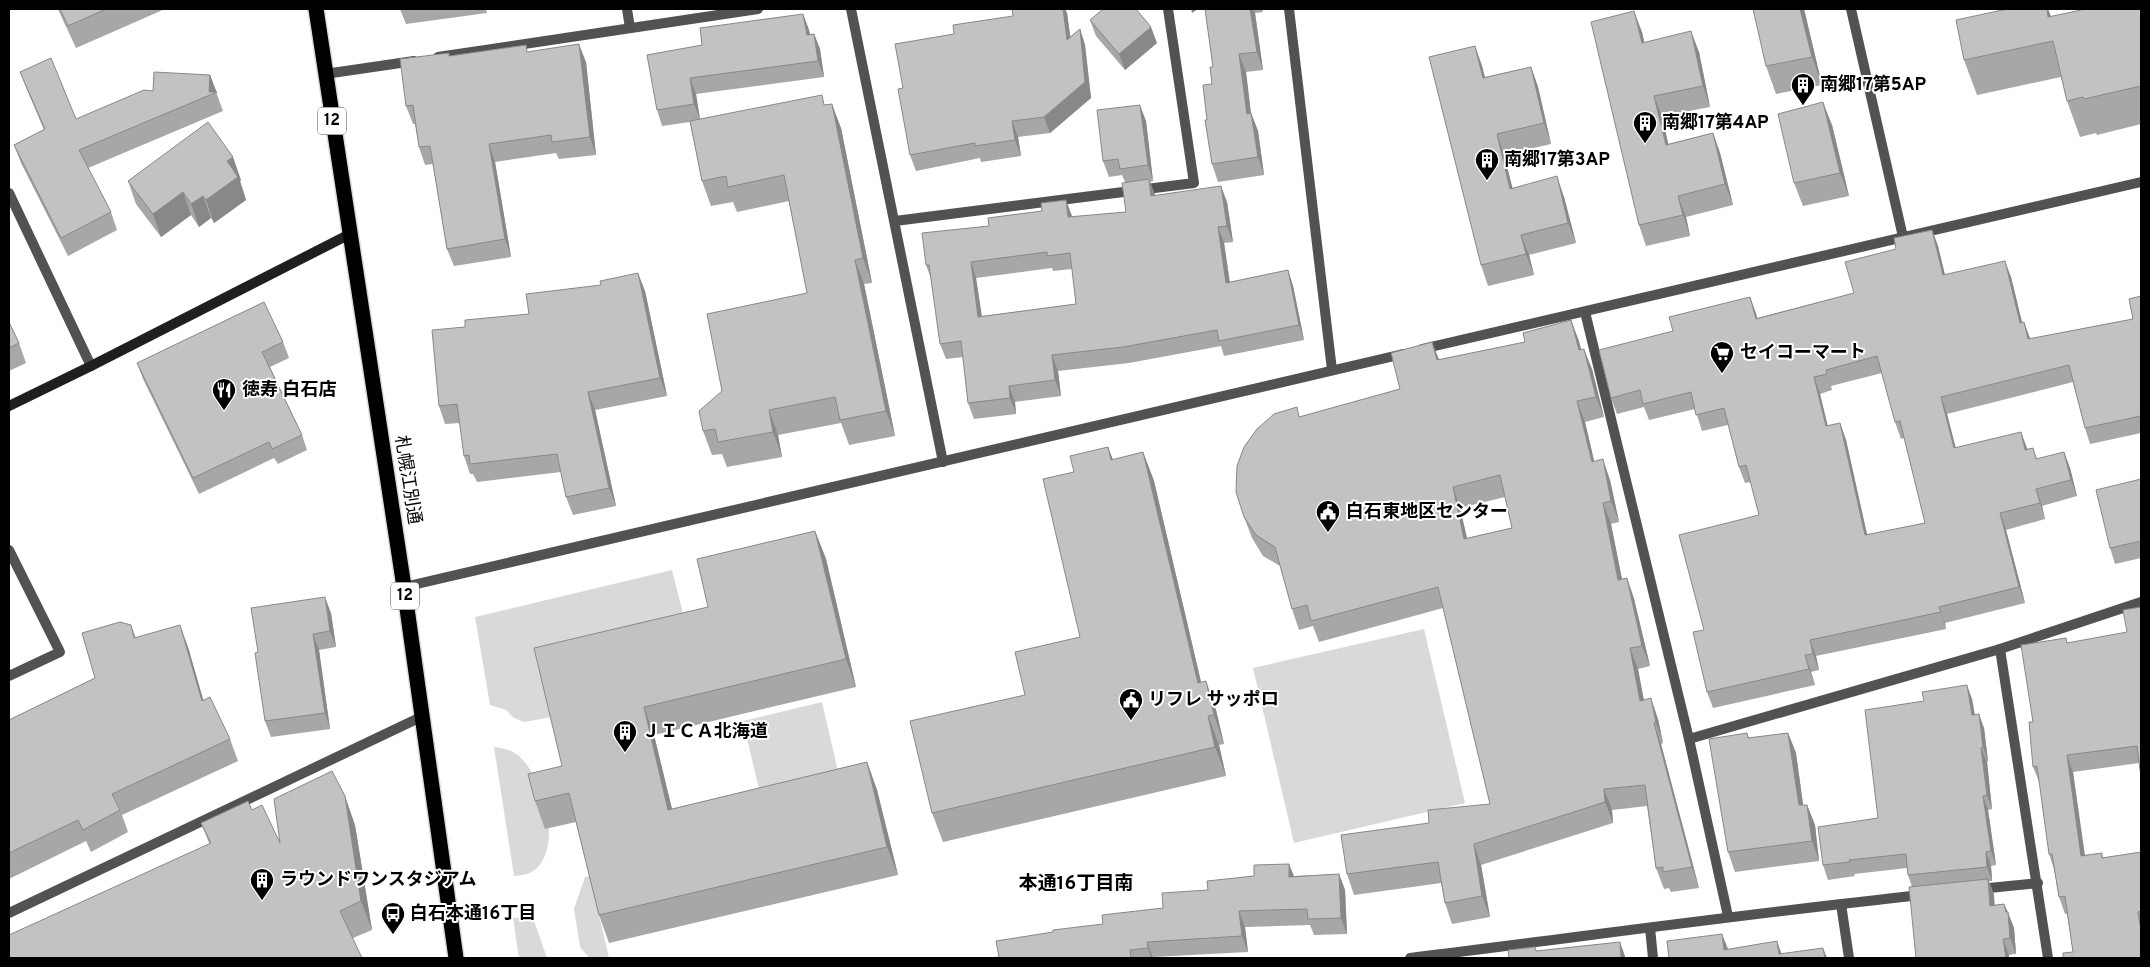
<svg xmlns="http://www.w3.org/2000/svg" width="2150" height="967" font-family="Overpass,'Noto Sans JP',sans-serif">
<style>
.green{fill:#d9d9d9}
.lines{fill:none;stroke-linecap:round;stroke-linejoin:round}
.highway-casing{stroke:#dbdbdb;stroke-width:18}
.street{stroke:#525252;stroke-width:10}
.secondary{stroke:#1f1f1f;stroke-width:10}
.highway{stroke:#000;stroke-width:15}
.wall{fill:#a7a7a7;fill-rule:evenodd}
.shaded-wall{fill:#888}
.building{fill:#c2c2c2;stroke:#888;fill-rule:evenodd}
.labels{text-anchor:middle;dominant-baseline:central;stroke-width:4;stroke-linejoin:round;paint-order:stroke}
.shield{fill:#fff;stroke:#4c4c4c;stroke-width:1}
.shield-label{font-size:16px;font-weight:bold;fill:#000}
.poi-label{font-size:18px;font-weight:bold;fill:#000;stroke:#fff;text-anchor:start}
.street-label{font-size:18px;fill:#000;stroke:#fff}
.neighbourhood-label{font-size:19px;font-weight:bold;fill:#000;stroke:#fff}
</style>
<rect width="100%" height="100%" fill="#fff"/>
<g class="green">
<polygon points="672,570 689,637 552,717 524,722 514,718 506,710 490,705 475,617"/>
<polygon points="1424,629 1465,803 1294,843 1253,668"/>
<polygon points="822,702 843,793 764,811 743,721"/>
<path d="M494,747c9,1 17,3 25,9 24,21 44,89 17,113 -7,6 -14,6 -22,7z"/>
<polygon points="590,876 609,958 589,958 580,947 574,909 585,877"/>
<polygon points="526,917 534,921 547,958 519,958 513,918"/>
</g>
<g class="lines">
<g class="highway-casing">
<polyline id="highway" points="316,9 404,587 456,958"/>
</g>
<g class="street">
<polyline points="627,9 630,28"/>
<polyline points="851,9 943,462"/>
<polyline points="1289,9 1332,370"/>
<polyline points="1851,9 1903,237"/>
<polyline points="438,57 758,9"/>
<polyline points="325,74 414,61"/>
<polyline points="9,193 91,366"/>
<polyline points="895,221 1194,183 1168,9"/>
<polyline points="1585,312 1689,739 1728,916"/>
<polyline points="1422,349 2141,182"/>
<polyline points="9,550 60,652 9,676"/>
<polyline points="404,587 1403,354"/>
<polyline points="2000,649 2048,958"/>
<polyline points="1689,739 2000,649 2141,602"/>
<polyline points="1979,889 2038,883"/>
<polyline points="1841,904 1849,958"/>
<polyline points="9,913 421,717"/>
<polyline points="1650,928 1653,958"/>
<path d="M1410,958c171,-21 341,-45 512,-63"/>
</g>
<polyline class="secondary" points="9,406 91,366 350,234"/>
<use href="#highway" class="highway"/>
</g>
<g class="wall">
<polygon points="58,9 165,9 76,48 62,18"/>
<polygon points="400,9 486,9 487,13 406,24"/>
<polygon points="1205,9 1262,9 1263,12 1255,13 1263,70 1246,72 1251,113 1258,131 1264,175 1218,182 1212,164 1207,120 1212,84 1213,67"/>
<polygon points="1804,9 1822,85 1776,94 1766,66"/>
<polygon points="2007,9 2048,9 2051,17 2141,9 2141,124 2097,135 2096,133 2080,137 2067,101 2061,77 1977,95 1964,60"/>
<polygon points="1067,13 1070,37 1080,29 1085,45 1091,98 1050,133 1018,137 1021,156 981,162 980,158 916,171 910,155 903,88"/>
<polygon points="803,14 809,30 810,34 814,34 820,49 824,77 696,94 700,119 826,105 841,128 872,283 864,284 895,436 849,445 841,423 778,435 782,457 727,467 722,454 712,455 703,431 722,391 807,293 789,201 737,212 733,202 711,206 702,181 690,122 662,126 657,110 702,45"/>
<polygon points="1090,20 1157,43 1125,70 1096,36"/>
<polygon points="1642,32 1644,42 1699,52 1710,107 1662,116 1668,144 1713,133 1720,153 1733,205 1686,217 1690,236 1646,246 1639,225"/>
<polygon points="1475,46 1482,66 1485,77 1531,67 1538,87 1551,144 1504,155 1512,188 1564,197 1576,243 1529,255 1534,275 1488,286 1481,265"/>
<polygon points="528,52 586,62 596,155 559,159 556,153 495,162 511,257 454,266 447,249 433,164 425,165 419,147 415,124 413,124 406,106 450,56"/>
<polygon points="20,72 76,119 153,91 210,75 223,111 88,168 111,212 117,230 68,256 21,163 14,145 44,130 27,90"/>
<path d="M1146,121l7,60 -3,1 5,13 72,7 6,40 -9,1 6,39 58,-12 5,16 11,54 -80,16 -3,-10 -92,17 -71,8 3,25 -46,6 1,12 -42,5 -6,-16 -5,-46 -17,2 -6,-15 -8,-63 -6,-16 146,-48 54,-5 -1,-30 -3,-7 -13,2 -6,-16zM1052,268l1,3 19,-2 4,35 -94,12 -6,-38z"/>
<polygon points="1832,125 1849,196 1803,206 1794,183"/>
<polygon points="241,180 240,181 246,200 214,223 211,218 199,227 191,215 161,237 136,204 128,181"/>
<path d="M1932,230l6,16 7,29 66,2 11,45 8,17 103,-20 8,-23v137l-51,11 -5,-16 -12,-46 -126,32 8,33 72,2 6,-1 4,11 27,-7 6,16 7,28 -35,10 3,13 -39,11 19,73 -80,20 1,6 -130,27 3,14 -8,2 4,13 -102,23 -6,-16 -3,-62 55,-115 -8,-33 -6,1 -6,-16 -11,-42 -26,6 -7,-22 -46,11 -5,-13 -27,7 -6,-16 62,-67 77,-34 7,21 97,-25 42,-44zM1882,373l13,49 6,17 3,-1 21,85 -58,12 -21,-95 -6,-17 -13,3 -7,-32 12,-4 -1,-4z"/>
<polygon points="645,291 667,396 595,410 616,506 573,515 566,497 561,472 477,482 473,474 470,474 464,456 460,423 445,424 439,406 465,327"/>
<path d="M1571,320l10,29 11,20 12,48 -19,5 9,39 16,19 9,42 -8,2 11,55 5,-1 7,21 16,67 -12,3 5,31 15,19 5,24 -2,1 38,144 -28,4 -2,-4 -5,1 -8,-21 -9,-62 -35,4 1,13 -132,42 9,52 -38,7 -7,-21 -4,-20 -87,12 -7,-21 82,-51 61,-19 -47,-196 -124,34 -6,-16 -14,4 -7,-21 -12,-43 -17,-10 -11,-18 -8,-21 56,-100 100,-28 32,-47 7,18 86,-18zM1505,497l7,31 -45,10 -7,-30z"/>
<polygon points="9,322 19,343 26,363 9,371"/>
<polygon points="283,342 289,358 270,367 302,435 307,450 278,464 274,458 199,494 143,379 137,363"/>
<polygon points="1108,447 1113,460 1143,452 1154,481 1201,682 1216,710 1224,744 1219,745 1226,776 943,842 932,813 1025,695 1080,637 1074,472"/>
<polygon points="2141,479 2141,558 2115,564 2110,548"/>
<polygon points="815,531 826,559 856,687 654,735 672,809 867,762 877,790 898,875 609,943 599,915 576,822 545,829 535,801 562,766 708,607"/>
<polygon points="2141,607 2139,763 2073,772 2085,855 2102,853 2103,858 2141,852 2141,958 2073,952 2067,914 2065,914 2059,897 2054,869 2049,854 2040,784 2033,767 2033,722 2127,632"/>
<polygon points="331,613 336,647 319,650 330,729 271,737 265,721 258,652"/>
<polygon points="131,625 136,638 188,647 203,701 230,739 238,761 122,815 128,832 91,852 86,841 9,879 9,720 95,678"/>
<polygon points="1972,699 1975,715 1984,728 1988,761 1987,762 1992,809 1988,810 1996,865 1991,866 1992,881 1989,881 1994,895 1994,905 2004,904 2008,912 2014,928 2016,954 2009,955 1912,887 1908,875 1907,868 1854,874 1855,876 1828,880 1823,865 1878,818"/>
<polygon points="1747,733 1749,738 1788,733 1796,753 1803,805 1807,805 1815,825 1819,861 1735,872 1728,852"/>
<polygon points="252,810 280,843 355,825 372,930 353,938 209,843 201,823"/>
<polygon points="1289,864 1294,876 1339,874 1345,890 1347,934 1314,935 1310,925 1245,927 1248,952 1153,957 1153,958 992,958 999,957 1053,932 1103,924 1163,908 1208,890 1254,876"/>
</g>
<g class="shaded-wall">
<polygon points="1063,9 1065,9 1067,13 1073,55 1067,40"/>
<polygon points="1191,9 1198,9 1192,13"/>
<polygon points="1250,9 1253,9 1255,13 1263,70 1257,52"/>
<polygon points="1800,9 1804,9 1822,85 1812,57"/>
<polygon points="2047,9 2048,9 2058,36 2048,17"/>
<polygon points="1634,11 1642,32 1649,64 1642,43"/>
<polygon points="803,14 809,30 812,50 807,35"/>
<polygon points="1151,27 1157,43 1125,70 1119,54"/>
<polygon points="1080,29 1085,45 1091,98 1050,133 1044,117"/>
<polygon points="1691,31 1699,52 1710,107 1703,86"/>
<polygon points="814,34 820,49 824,77 818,61"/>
<polygon points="579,44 586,62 596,155 590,137"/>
<polygon points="1475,46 1482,66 1490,98 1483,78"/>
<polygon points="1239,54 1246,72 1253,132 1247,114"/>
<polygon points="1531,67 1538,87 1551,144 1544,123"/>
<polygon points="210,75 217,93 209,92"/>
<polygon points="690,78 696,94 700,120 694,104"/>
<polygon points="1654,96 1662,116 1673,165 1666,145"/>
<polygon points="1823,102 1832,125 1849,196 1840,173"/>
<polygon points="832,104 841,128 872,283 863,258"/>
<polygon points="1140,105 1146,121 1153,181 1148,165"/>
<polygon points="1251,113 1258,131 1264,175 1258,157"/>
<polygon points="1012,121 1018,137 1021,156 1015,140"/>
<polygon points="1713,133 1720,153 1733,205 1725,184"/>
<polygon points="1497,134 1504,155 1518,209 1510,189"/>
<polygon points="489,144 495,162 511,257 505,239"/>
<polygon points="233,157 241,180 240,181 246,200 214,223 206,200 227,161"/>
<polygon points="1557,176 1564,197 1576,243 1568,223"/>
<polygon points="1149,179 1155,195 1151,196"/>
<polygon points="1221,186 1227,202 1233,242 1227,226"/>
<polygon points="183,192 191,215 161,237 153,214"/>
<polygon points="203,196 211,218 199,227 191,204"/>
<polygon points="1678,196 1686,217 1690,236 1683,215"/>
<polygon points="1066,200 1072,216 1074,233 1068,217"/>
<polygon points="1218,227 1224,243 1232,299 1226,283"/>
<polygon points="1932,230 1938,246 1949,292 1943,275"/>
<polygon points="1521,235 1529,255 1534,275 1526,254"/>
<polygon points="855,260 864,284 895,436 886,411"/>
<polygon points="2005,261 2011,277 2026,339 2020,323"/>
<polygon points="971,262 976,278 984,333 978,317"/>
<polygon points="1288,270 1293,286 1304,340 1299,325"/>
<polygon points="638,273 645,291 667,396 660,378"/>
<polygon points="1750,297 1756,313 1762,335 1756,319"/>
<polygon points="1571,320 1579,341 1587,371 1579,350"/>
<polygon points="2024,322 2030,338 2034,355 2028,339"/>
<polygon points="1432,342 1440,362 1437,360"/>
<polygon points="1584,349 1592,369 1604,417 1596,397"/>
<polygon points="1052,355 1058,371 1061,396 1055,380"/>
<polygon points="1814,377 1820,394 1832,443 1826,426"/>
<polygon points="1009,386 1015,402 1016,414 1010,398"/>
<polygon points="588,392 595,410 616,506 609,488"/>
<polygon points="1941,397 1947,414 1960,464 1954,448"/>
<polygon points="1577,401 1585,422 1599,482 1592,462"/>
<polygon points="769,410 778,435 782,457 773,432"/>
<polygon points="1840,423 1846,440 1871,552 1865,535"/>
<polygon points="2021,432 2027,448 2031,466 2025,450"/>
<polygon points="1108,447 1119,476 1111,460"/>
<polygon points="1143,452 1154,481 1208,712 1198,683"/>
<polygon points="2064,452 2070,468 2077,496 2071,480"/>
<polygon points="1603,459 1610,480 1619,522 1611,501"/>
<polygon points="1453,487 1460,508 1472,560 1464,539"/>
<polygon points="2036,489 2042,506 2045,519 2040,503"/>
<polygon points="1603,503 1611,524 1626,600 1618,580"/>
<polygon points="2000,513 2006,530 2025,603 2019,587"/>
<polygon points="815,531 826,559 856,687 846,659"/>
<polygon points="1627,578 1634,599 1650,666 1642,646"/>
<polygon points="325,597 331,613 336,647 330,631"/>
<polygon points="1939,607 1945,623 1946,629 1941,612"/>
<polygon points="180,625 188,647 210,723 202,701"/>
<polygon points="313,634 319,650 330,729 325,713"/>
<polygon points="1810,640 1816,656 1819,670 1813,654"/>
<polygon points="1630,648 1638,669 1648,721 1640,701"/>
<polygon points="1805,655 1811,672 1815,685 1809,669"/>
<polygon points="1206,681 1216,710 1224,744 1214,715"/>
<polygon points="1967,685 1972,699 1977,729 1972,715"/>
<polygon points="1651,698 1658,719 1663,743 1656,723"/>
<polygon points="644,707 654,735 679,838 668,810"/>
<polygon points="1979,714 1984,728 1988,761 1983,747"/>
<polygon points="1208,716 1219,745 1226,776 1215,747"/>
<polygon points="1654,723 1661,744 1699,888 1692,867"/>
<polygon points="1788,733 1796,753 1806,826 1799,805"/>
<polygon points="1981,748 1987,762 1992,809 1987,795"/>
<polygon points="2067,755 2073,772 2087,873 2081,856"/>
<polygon points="867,762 877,790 898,875 887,847"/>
<polygon points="1604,789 1612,810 1613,823 1605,802"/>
<polygon points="345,796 355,825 372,930 361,901"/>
<polygon points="1983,796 1988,810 1996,865 1991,851"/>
<polygon points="1807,805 1815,825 1819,861 1812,841"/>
<polygon points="1474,844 1481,865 1490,917 1482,896"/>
<polygon points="1986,852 1991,866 1992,881 1987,867"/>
<polygon points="1289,864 1295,880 1289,877"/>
<polygon points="1339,874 1345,890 1347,934 1341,918"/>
<polygon points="1988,879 1994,895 1996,922 1990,906"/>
<polygon points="2004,904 2014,928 2016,954 2010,938"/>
<polygon points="1239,911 1245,927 1248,952 1242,936"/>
<polygon points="2138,912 2141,919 2141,930"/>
<polygon points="1722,934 1728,949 1724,950"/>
<polygon points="2003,939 2009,955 2009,958 2006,958"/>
<polygon points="1777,941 1783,958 1779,954"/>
<polygon points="1147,942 1153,958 1151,958 1148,948"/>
<polygon points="1620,942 1625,956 1625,958 1621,958"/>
<polygon points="1823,948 1827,958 1825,958"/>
</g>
<g class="building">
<polygon points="60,9 106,9 68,26"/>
<polygon points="1012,9 1063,9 1067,40 1080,29 1085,82 1044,117 1012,121 1015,140 975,146 975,143 910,155 898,89 903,88 895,44 954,34 953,25 1013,16"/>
<polygon points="1103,9 1136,9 1151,27 1119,54 1090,20"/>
<polygon points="1205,9 1250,9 1257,52 1239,54 1247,114 1251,113 1258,157 1212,164 1205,120 1207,120 1203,85 1212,84 1210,67 1213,67"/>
<polygon points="1753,9 1800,9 1812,57 1766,66"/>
<polygon points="2007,9 2047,9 2048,17 2086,9 2141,9 2141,86 2084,99 2083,97 2067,101 2053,41 1964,60 1956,20"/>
<polygon points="1634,11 1642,43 1691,31 1703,86 1654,96 1666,145 1713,133 1725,184 1678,196 1683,215 1639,225 1591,22"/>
<polygon points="803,14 807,35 814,34 818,61 690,78 694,104 657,110 647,55 702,45 700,28"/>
<polygon points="579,44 590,137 552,142 551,135 489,144 505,239 447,249 430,146 419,147 413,105 406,106 400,59 449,53 449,56 526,45 527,52"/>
<polygon points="1475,46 1483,78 1531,67 1544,123 1497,134 1510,189 1557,176 1568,223 1521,235 1526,254 1481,265 1429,57"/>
<polygon points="51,58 76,119 144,90 153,91 154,72 210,75 209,92 217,92 79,150 111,212 61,238 14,145 45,129 20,72"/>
<polygon points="822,95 824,105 832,104 863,258 855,260 886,411 840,420 835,397 769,410 773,432 718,442 715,429 703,431 699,411 722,391 707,314 807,293 784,175 728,187 726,176 702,181 690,121"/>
<polygon points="1823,102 1840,173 1794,183 1778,114"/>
<polygon points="1140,105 1148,165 1120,169 1118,159 1103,161 1097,110"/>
<polygon points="208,122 233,157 227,161 238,177 206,200 203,196 191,204 183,192 153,214 128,181"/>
<path d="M1149,179l2,17 70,-10 6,40 -9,1 8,56 62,-13 11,55 -80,16 -2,-11 -94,17 -71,8 3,25 -46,6 1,12 -42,5 -7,-62 -21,3 -11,-79h-3l-4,-32 67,-7 -1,-8 54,-7 -1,-8 25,-3 2,17 58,-5 -4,-29zM1047,252v4l23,-3 6,51 -98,13 -7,-55z"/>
<path d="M1932,230l11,45 62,-14 15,62 4,-1 4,17 105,-20 -4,-20 12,-3v120l-56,12 -16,-63 -128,32 13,51 67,-16 4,18 8,-2 3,11 28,-7 7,28 -35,9 4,14 -40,10 19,74 -80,20 2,5 -131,28 3,14 -8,1 4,14 -102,23 -14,-60 11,-2 -25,-95 80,-20 -13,-50 -7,2 -15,-59 -28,7 -5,-23 -48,12 -3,-14 -29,8 -12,-48 74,-19 -4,-14 81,-20 6,22 98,-26 -9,-31 51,-13 -2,-11zM1877,356l18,66 5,-1 25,102 -60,12 -25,-112 -14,3 -12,-49 13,-3 -1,-4z"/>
<polygon points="638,273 660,378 588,392 609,488 566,497 557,454 470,464 469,455 464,456 457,404 439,406 432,330 465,327 465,320 529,314 526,294 601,285 600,281"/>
<polygon points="264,302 283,342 262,352 302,435 272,449 269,442 193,478 137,363"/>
<path d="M1571,320l8,30 5,-1 12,48 -19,4 15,61 11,-3 8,42 -8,2 15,77 9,-2 15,68 -12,2 10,53 11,-3 5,25h-2l38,144 -29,5v-5l-7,1 -11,-83 -41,4 1,13 -131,42 8,52 -37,7 -7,-41 -91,12 -6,-39 88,-12 -1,-13 62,-6 -52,-217 -127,34 -4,-16 -15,4 -17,-62 -19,-12 -12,-18 -8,-25 1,-26 7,-19 13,-18 17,-15 23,-7 2,10 101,-28 -9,-36 41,-11 5,18 88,-18 -2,-9zM1500,475l12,53 -48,11 -11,-52z"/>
<polygon points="9,322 19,343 9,348"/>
<polygon points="1108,447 1111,460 1143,452 1198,683 1206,681 1214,715 1208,716 1215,747 932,813 910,721 1025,695 1015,652 1080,637 1043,479 1074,472 1070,456"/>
<polygon points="2141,479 2141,541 2110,548 2096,490"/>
<polygon points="815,531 846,659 644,707 668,810 867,762 887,847 599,915 569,793 535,801 528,774 562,766 534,648 708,607 697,559"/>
<polygon points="325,597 330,631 313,634 325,713 265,721 255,653 258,652 251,608"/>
<polygon points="2141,607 2141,777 2137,746 2067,755 2081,856 2102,853 2102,858 2141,852 2141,911 2138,912 2141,930 2141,958 2063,958 2063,953 2073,952 2065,896 2059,897 2052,854 2049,854 2037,766 2033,767 2029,722 2033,722 2021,645 2066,638 2067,643 2127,632 2123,610"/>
<polygon points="120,622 131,625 134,638 180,625 202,701 210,697 230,739 112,794 120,810 83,830 78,820 9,853 9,720 95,678 82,633"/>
<polygon points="1967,685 1972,715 1979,714 1983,747 1981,748 1987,795 1983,796 1991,851 1986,852 1987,867 1908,875 1906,854 1849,860 1850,862 1823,865 1818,827 1878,818 1865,710 1924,701 1922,692"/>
<polygon points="1747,733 1748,738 1788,733 1799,805 1807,805 1812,841 1728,852 1709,739"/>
<polygon points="332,771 345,796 361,901 340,911 362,958 9,958 9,935 211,843 201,823 248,801 252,810 262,805 280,843 274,799"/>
<polygon points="1289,864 1289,877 1339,874 1341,918 1308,919 1307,909 1239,911 1242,936 1147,942 1148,948 1130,950 1131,958 992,958 999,957 996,941 1053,932 1053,930 1103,924 1102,915 1163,908 1162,893 1208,890 1207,881 1254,876 1254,865"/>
<polygon points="1988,879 1990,906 2004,904 2006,912 2008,912 2010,938 2003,939 2006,958 1916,958 1909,887"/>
<polygon points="1722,934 1724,950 1777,941 1779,954 1823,948 1825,958 1669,958 1667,941"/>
<polygon points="1620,942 1621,958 1509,958 1508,950 1535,947 1536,951"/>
</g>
<defs>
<g id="building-pin" transform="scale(1.25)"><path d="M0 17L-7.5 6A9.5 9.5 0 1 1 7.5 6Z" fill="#000" stroke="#fff"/><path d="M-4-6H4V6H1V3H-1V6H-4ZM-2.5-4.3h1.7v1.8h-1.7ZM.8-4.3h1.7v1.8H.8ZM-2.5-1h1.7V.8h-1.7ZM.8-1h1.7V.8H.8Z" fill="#fff"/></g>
<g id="supermarket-pin" transform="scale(1.25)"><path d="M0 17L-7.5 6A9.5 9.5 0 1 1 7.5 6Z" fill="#000" stroke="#fff"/><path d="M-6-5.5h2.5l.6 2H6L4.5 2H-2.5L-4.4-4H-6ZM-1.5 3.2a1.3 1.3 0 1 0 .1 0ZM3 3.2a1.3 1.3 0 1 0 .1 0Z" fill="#fff"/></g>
<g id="restaurant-pin" transform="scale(1.25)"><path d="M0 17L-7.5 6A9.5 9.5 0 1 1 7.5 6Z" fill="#000" stroke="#fff"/><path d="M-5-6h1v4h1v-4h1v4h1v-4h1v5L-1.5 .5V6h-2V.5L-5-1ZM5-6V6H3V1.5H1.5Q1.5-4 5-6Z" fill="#fff"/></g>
<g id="civic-pin" transform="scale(1.25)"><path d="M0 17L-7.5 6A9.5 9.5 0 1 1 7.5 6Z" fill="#000" stroke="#fff"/><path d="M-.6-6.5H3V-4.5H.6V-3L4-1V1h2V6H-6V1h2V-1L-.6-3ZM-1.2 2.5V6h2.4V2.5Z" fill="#fff"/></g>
<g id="bus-pin" transform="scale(1.25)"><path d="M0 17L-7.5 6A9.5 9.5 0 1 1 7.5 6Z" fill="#000" stroke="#fff"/><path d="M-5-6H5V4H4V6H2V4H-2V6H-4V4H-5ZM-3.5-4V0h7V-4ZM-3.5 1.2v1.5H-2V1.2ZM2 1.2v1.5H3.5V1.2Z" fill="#fff"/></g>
</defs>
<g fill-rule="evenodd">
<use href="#building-pin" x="1803" y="85"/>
<use href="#building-pin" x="1645" y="123"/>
<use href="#building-pin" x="1487" y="160"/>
<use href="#supermarket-pin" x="1722" y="353"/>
<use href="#restaurant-pin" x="224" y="390"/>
<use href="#civic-pin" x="1328" y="512"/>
<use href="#civic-pin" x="1131" y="700"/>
<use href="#building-pin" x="625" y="732"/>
<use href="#building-pin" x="262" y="880"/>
<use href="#bus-pin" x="393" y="914"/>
</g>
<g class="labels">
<g class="shield">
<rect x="318" y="107.5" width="28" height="27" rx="4"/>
<rect x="391" y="582.5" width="28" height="27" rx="4"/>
</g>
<g class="shield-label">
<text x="332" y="121">12</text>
<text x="405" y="596">12</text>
</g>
<g class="poi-label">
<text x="1820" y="85">南郷17第5AP</text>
<text x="1662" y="123">南郷17第4AP</text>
<text x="1504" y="160">南郷17第3AP</text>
<text x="1740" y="353">セイコーマート</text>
<text x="242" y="390">徳寿 白石店</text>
<text x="1346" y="512">白石東地区センター</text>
<text x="1148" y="700">リフレ サッポロ</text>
<text x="642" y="732">ＪＩＣＡ北海道</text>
<text x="280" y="880">ラウンドワンスタジアム</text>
<text x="410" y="914">白石本通16丁目</text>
</g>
<g class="street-label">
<text transform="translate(407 480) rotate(81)">札幌江別通</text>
</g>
<g class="neighbourhood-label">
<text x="1076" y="884">本通16丁目南</text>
</g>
</g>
<rect width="2150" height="967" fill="none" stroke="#000000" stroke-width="20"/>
</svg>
